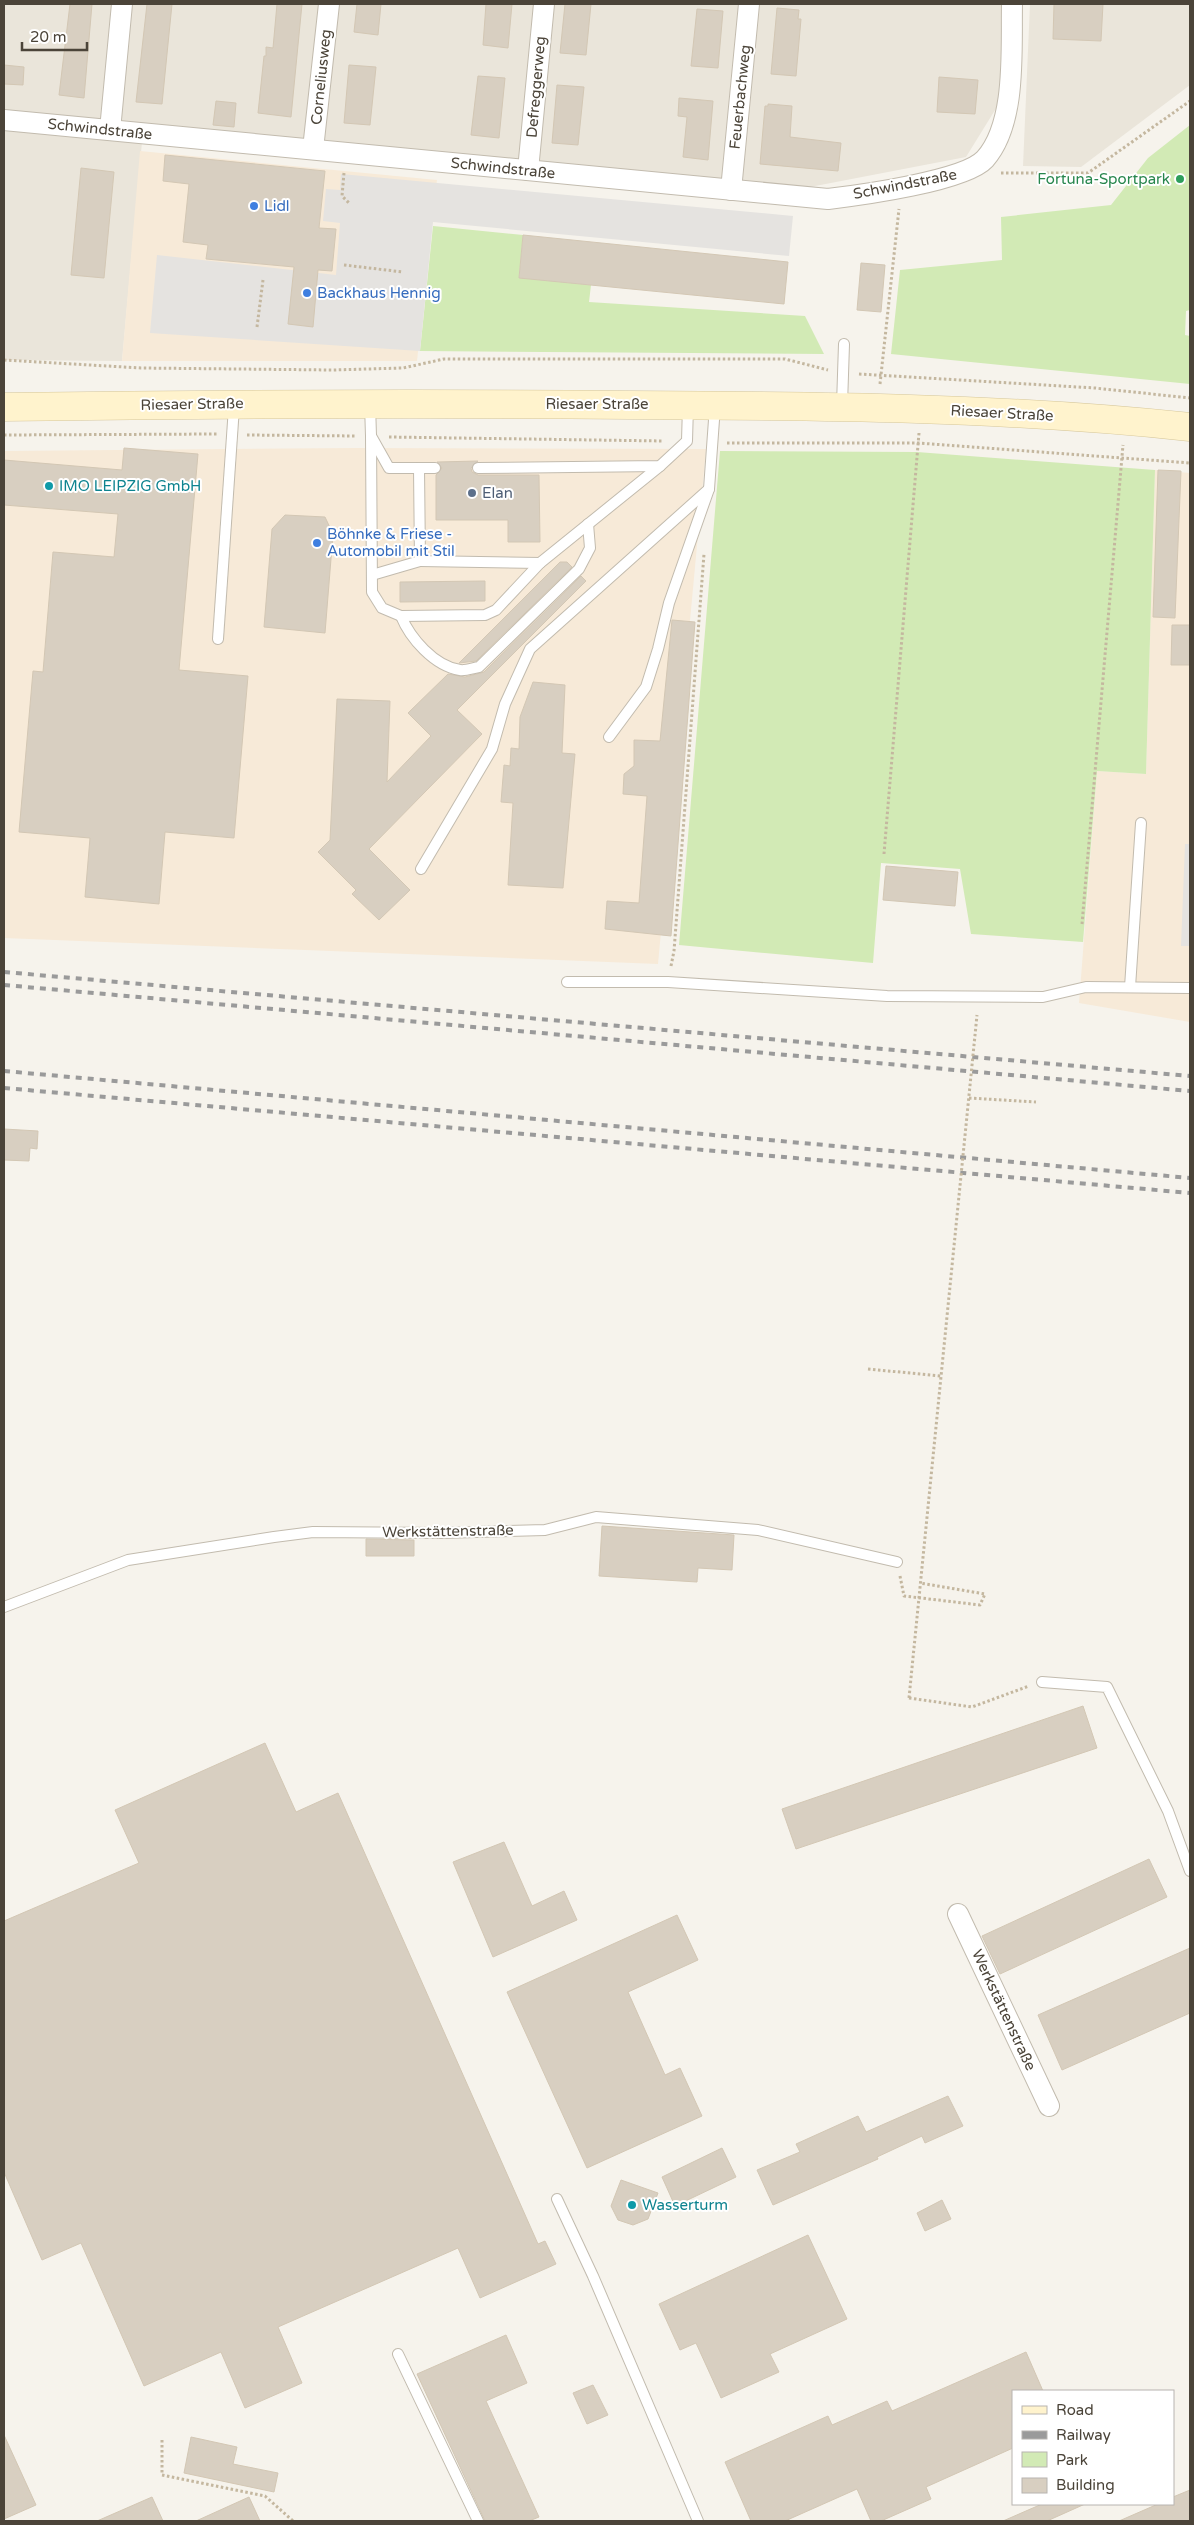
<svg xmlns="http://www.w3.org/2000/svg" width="1194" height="2525" font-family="'Varela Round',sans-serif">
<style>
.residential{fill:#eae5da}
.commercial{fill:#f7ead8}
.green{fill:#d2eab5}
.parking{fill:#e5e3e0}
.building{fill:#d8cfc1;stroke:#d3c7b4}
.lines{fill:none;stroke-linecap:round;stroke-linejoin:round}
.service-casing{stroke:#c2bbae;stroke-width:12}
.minor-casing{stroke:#c2bbae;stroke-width:22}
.secondary-casing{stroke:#d6c79b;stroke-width:29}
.path{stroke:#c4b79f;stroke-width:3;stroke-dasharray:2.5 2.5;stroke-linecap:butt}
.service{stroke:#fff;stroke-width:10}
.minor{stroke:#fff;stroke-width:20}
.secondary{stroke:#fff3cd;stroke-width:28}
.rail{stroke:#9a9a9a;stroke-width:4;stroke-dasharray:6 6;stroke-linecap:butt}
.path-bridge{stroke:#c4b79f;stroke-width:3;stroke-dasharray:2.5 2.5;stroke-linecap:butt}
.leisure-dot{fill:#2e9e5b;stroke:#fff;stroke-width:2}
.shop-dot{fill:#3f7fe0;stroke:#fff;stroke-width:2}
.culture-dot{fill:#0f9aa8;stroke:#fff;stroke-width:2}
.service-dot{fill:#5c6f8a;stroke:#fff;stroke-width:2}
.labels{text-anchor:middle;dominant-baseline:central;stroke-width:4;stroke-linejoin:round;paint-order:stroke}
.street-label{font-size:15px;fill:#4b4439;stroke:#fff}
.leisure-label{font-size:15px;fill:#27864d;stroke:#fff;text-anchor:end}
.shop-label{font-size:15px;fill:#366cbe;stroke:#fff;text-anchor:start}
.culture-label{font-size:15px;fill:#0d838f;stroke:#fff;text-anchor:start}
.service-label{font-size:15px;fill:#4e5e75;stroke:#fff;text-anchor:start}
</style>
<rect width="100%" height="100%" fill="#f6f3ec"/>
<g class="residential">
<polygon points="4,4 1002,4 1000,102 966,157 810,187 143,131 122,361 4,360"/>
<polygon points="1030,4 1190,4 1190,85 1081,167 1023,166"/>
</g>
<g class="commercial">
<polygon points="140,151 437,180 417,361 122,361"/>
<polygon points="356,448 706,449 658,964 4,938 4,451"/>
<polygon points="1155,470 1190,473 1190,1022 1079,1003 1097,771 1146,774"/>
</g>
<g class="green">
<polygon points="1190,125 1190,310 1186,311 1185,335 1190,336 1190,384 891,354 900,270 1002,260 1001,217 1111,205 1148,158"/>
<polygon points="433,226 523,235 519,277 591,285 589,302 805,316 824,354 420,351"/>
<polygon points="720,451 917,452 1155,470 1146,774 1097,771 1083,942 971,934 960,869 881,863 873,963 679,945"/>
</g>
<g class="parking">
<polygon points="341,174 793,216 789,256 433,222 420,351 150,333 157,255 336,275 340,223 323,221 326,189 340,190"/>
<polygon points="1185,844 1190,844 1190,946 1181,946"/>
</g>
<g class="building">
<polygon points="70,4 92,4 84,98 59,95"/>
<polygon points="147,4 172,4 162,104 136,102"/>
<polygon points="277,4 302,4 291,117 258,113 264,56 266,56 266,47 273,48"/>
<polygon points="357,4 381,4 378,35 354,32"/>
<polygon points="486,4 512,4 508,48 483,45"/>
<polygon points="565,4 591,4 586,55 560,53"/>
<polygon points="1054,4 1103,4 1101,41 1053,39"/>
<polygon points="777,8 799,10 798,19 801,19 796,76 771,74"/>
<polygon points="697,9 723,11 718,68 691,66"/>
<polygon points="4,65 24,67 23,85 4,84"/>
<polygon points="349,65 376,67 370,125 344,123"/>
<polygon points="478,76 505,78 499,138 471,135"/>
<polygon points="939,77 978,80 975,114 937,112"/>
<polygon points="557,85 584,87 578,145 552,143"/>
<polygon points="679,98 713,101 708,160 683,157 687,117 678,116"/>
<polygon points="216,101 236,103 234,127 213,125"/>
<polygon points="768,104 792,106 790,137 841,143 838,171 760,164 765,106 768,106"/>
<polygon points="165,155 325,171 319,228 336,229 332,271 318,270 313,327 288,324 294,267 206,259 208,245 183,242 189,184 163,181"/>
<polygon points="81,168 114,172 104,278 71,275"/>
<polygon points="523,235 788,262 784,304 519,278"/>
<polygon points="861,263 885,265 881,312 857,310"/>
<polygon points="124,448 198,454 179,670 248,676 234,838 165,832 159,904 85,897 90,838 19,832 33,671 43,672 53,552 114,557 118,514 4,505 4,460 122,470"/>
<polygon points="478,461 471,468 472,472 478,475 539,475 540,542 508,542 508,520 436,520 436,475 442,468 437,462"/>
<polygon points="1158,470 1181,471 1175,618 1153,617"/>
<polygon points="285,515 325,517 333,534 325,633 264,627 272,529"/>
<polygon points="560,562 567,562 572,567 476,661 459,663"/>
<polygon points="581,576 586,581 457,710 482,734 369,849 410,890 379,920 352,894 356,890 318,852 330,840 337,699 390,701 387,782 431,736 408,713 448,674 465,677 484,672"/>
<polygon points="485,581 485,601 400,602 400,582"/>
<polygon points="672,620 695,622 671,936 605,929 607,901 639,903 647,796 623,794 624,774 634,766 634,740 660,741"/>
<polygon points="1172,625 1190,625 1190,665 1171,665"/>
<polygon points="533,682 565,685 562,753 575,754 563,888 508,885 513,803 501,802 504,765 510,766 511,748 519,749 520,717"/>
<polygon points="886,866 958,872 955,906 883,900"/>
<polygon points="4,1129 38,1131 37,1149 30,1148 29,1161 4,1160"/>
<polygon points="602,1526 734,1535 732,1570 698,1568 697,1582 599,1576"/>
<polygon points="366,1539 414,1540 414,1556 366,1556"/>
<polygon points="1083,1706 1097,1748 796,1849 782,1809"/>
<polygon points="265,1743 296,1812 338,1793 538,2244 545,2241 556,2264 480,2298 458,2248 278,2327 302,2383 245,2408 221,2352 144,2386 81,2243 42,2260 4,2172 4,1921 139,1863 115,1810"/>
<polygon points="504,1842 532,1906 564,1891 577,1920 493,1957 453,1862"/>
<polygon points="1149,1859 1167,1897 1000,1974 982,1936"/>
<polygon points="677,1915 698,1960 628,1992 665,2075 680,2068 702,2116 587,2168 507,1992"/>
<polygon points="1190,1948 1190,2013 1062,2070 1038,2015"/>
<polygon points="948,2096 963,2126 925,2143 922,2136 877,2157 878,2159 773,2205 757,2170 800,2152 796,2144 858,2116 866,2132"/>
<polygon points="722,2148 736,2177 675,2206 662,2177"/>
<polygon points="621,2180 658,2193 648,2219 633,2225 618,2220 611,2206"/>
<polygon points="942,2200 951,2219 925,2231 917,2213"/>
<polygon points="808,2235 847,2319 770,2354 779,2372 721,2398 696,2343 680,2350 659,2304"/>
<polygon points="506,2335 527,2383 486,2401 539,2517 529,2521 485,2521 417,2374"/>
<polygon points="1026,2352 1043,2391 1013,2391 1013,2448 926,2487 931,2499 881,2521 871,2521 857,2489 785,2521 751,2521 725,2462 828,2416 832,2425 887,2401 892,2411"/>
<polygon points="593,2385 608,2415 587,2424 573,2393"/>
<polygon points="4,2435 36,2505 4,2519"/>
<polygon points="191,2437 237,2447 233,2464 278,2473 274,2492 184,2473"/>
<polygon points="1190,2490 1190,2521 1119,2521 1158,2504 1173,2504 1173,2497"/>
<polygon points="152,2497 163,2521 97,2521"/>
<polygon points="249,2497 260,2521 196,2521"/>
<polygon points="1042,2504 1085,2504 1047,2521 1003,2521"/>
</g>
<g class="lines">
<g class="service-casing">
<g id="service">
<polyline points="370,404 371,436 389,468 435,468"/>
<polyline points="842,405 844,344"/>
<polyline points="371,436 372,592 382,608 401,616 485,615 496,610 540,563"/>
<polyline points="419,468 420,561 540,563 660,466"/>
<polyline points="478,468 660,466 687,441 688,406"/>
<polyline points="372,575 420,561"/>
<path d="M401,616c9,22 33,50 59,54 5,1 13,-2 19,-3l100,-98 11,-21 -2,-24"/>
<polyline points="218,639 234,407"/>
<polyline points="609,737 646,687 658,649 669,603 709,489 715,406"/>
<polyline points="421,869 492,749 505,704 530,649 709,489"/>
<polyline points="567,982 668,982 887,996 1043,997 1086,987 1190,988"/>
<polyline points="1130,987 1141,823"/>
<polyline points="4,1607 128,1560 274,1537 313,1532 443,1533 545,1530 596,1517 758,1530 897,1562"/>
<polyline points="1042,1682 1107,1687 1168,1811 1190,1871"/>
<polyline points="557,2199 593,2276 698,2521"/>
<polyline points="398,2354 478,2521"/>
</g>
</g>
<g class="minor-casing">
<g id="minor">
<path d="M4,120l824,79c33,-4 137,-18 157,-40 32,-36 26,-110 27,-155"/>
<polyline points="110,130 122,4"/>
<polyline points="313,149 329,4"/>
<polyline points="528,170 544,4"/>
<polyline points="731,190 749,4"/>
<polyline points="958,1914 1049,2106"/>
</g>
</g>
<g class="secondary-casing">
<path id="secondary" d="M4,407c209,-3 417,-4 626,-2 187,1 374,2 560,22"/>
</g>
<g class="path">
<polyline points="344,173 342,196 350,204"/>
<polyline points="1001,173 1088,173 1190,101"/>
<polyline points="344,265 403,272"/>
<polyline points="257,327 263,280"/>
<polyline points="4,360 141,368 333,370 403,368 444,359 785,359 828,370"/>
<polyline points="859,374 1095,388 1190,398"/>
<polyline points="880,384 899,209"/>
<polyline points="4,435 218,434"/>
<polyline points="247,435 356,436"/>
<polyline points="389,437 663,441"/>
<polyline points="727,443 918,443 1190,463"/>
<polyline points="884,854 919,433"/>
<polyline points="1082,924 1123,445"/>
<polyline points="671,966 674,951 704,554"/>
<polyline points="969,1098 1036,1102"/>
<polyline points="868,1369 941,1376"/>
<polyline points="900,1576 904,1596 980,1605 985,1594 920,1583"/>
<polyline points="909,1698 972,1707 1029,1686"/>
<polyline points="162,2440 162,2475 265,2496 293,2521"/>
</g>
<use href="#service" class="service"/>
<use href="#minor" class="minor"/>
<use href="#secondary" class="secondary"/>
<g class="rail">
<polyline points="4,972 1190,1076"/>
<polyline points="4,985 1190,1091"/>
<polyline points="4,1071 1190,1178"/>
<polyline points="4,1088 1190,1193"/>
</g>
<polyline class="path-bridge" points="909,1698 977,1015"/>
</g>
<circle class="leisure-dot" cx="1180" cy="179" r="5"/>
<g class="shop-dot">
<circle cx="254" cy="206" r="5"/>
<circle cx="307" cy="293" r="5"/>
<circle cx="317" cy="543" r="5"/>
</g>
<g class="culture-dot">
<circle cx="49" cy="486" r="5"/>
<circle cx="632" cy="2205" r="5"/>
</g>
<circle class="service-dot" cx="472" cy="493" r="5"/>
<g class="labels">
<g class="street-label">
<text transform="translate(321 77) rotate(-84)">Corneliusweg</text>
<text transform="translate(536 87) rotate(-85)">Defreggerweg</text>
<text transform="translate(740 97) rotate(-84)">Feuerbachweg</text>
<text transform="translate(100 129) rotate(6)">Schwindstraße</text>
<text transform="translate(503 168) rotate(6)">Schwindstraße</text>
<text transform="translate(905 184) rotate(-11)">Schwindstraße</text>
<text transform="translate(192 404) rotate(-1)">Riesaer Straße</text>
<text x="597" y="404">Riesaer Straße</text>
<text transform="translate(1002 413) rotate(3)">Riesaer Straße</text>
<text transform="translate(448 1531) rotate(-1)">Werkstättenstraße</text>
<text transform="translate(1004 2010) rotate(65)">Werkstättenstraße</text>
</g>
<g class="leisure-label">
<text x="1170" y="179">Fortuna-Sportpark</text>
</g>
<g class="shop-label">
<text x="264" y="206">Lidl</text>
<text x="317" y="293">Backhaus Hennig</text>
<text x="327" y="534">Böhnke &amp; Friese -<tspan x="327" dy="17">Automobil mit Stil</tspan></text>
</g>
<g class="culture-label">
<text x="59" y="486">IMO LEIPZIG GmbH</text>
<text x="642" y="2205">Wasserturm</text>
</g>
<g class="service-label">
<text x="482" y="493">Elan</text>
</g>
</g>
<rect width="1194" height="2525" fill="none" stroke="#4b4439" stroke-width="10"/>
<rect x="1012" y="2390" width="162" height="115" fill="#ffffff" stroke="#b7b4b0"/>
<rect x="1022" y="2406" width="25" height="8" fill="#fff3cd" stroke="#b7b4b0"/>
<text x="1056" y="2415" font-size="15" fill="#4b4439">Road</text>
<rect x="1022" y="2431" width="25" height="8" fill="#9a9a9a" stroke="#b7b4b0"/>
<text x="1056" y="2440" font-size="15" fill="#4b4439">Railway</text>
<rect x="1022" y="2452" width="25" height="15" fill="#d2eab5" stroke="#b7b4b0"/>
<text x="1056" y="2465" font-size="15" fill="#4b4439">Park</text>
<rect x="1022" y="2478" width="25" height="15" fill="#d8cfc1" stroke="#b7b4b0"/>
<text x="1056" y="2490" font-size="15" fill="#4b4439">Building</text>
<path d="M22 42v8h65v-8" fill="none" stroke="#4b4439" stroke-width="2.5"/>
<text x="30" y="42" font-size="15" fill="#4b4439" stroke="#ffffff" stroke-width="4" paint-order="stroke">20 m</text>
</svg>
